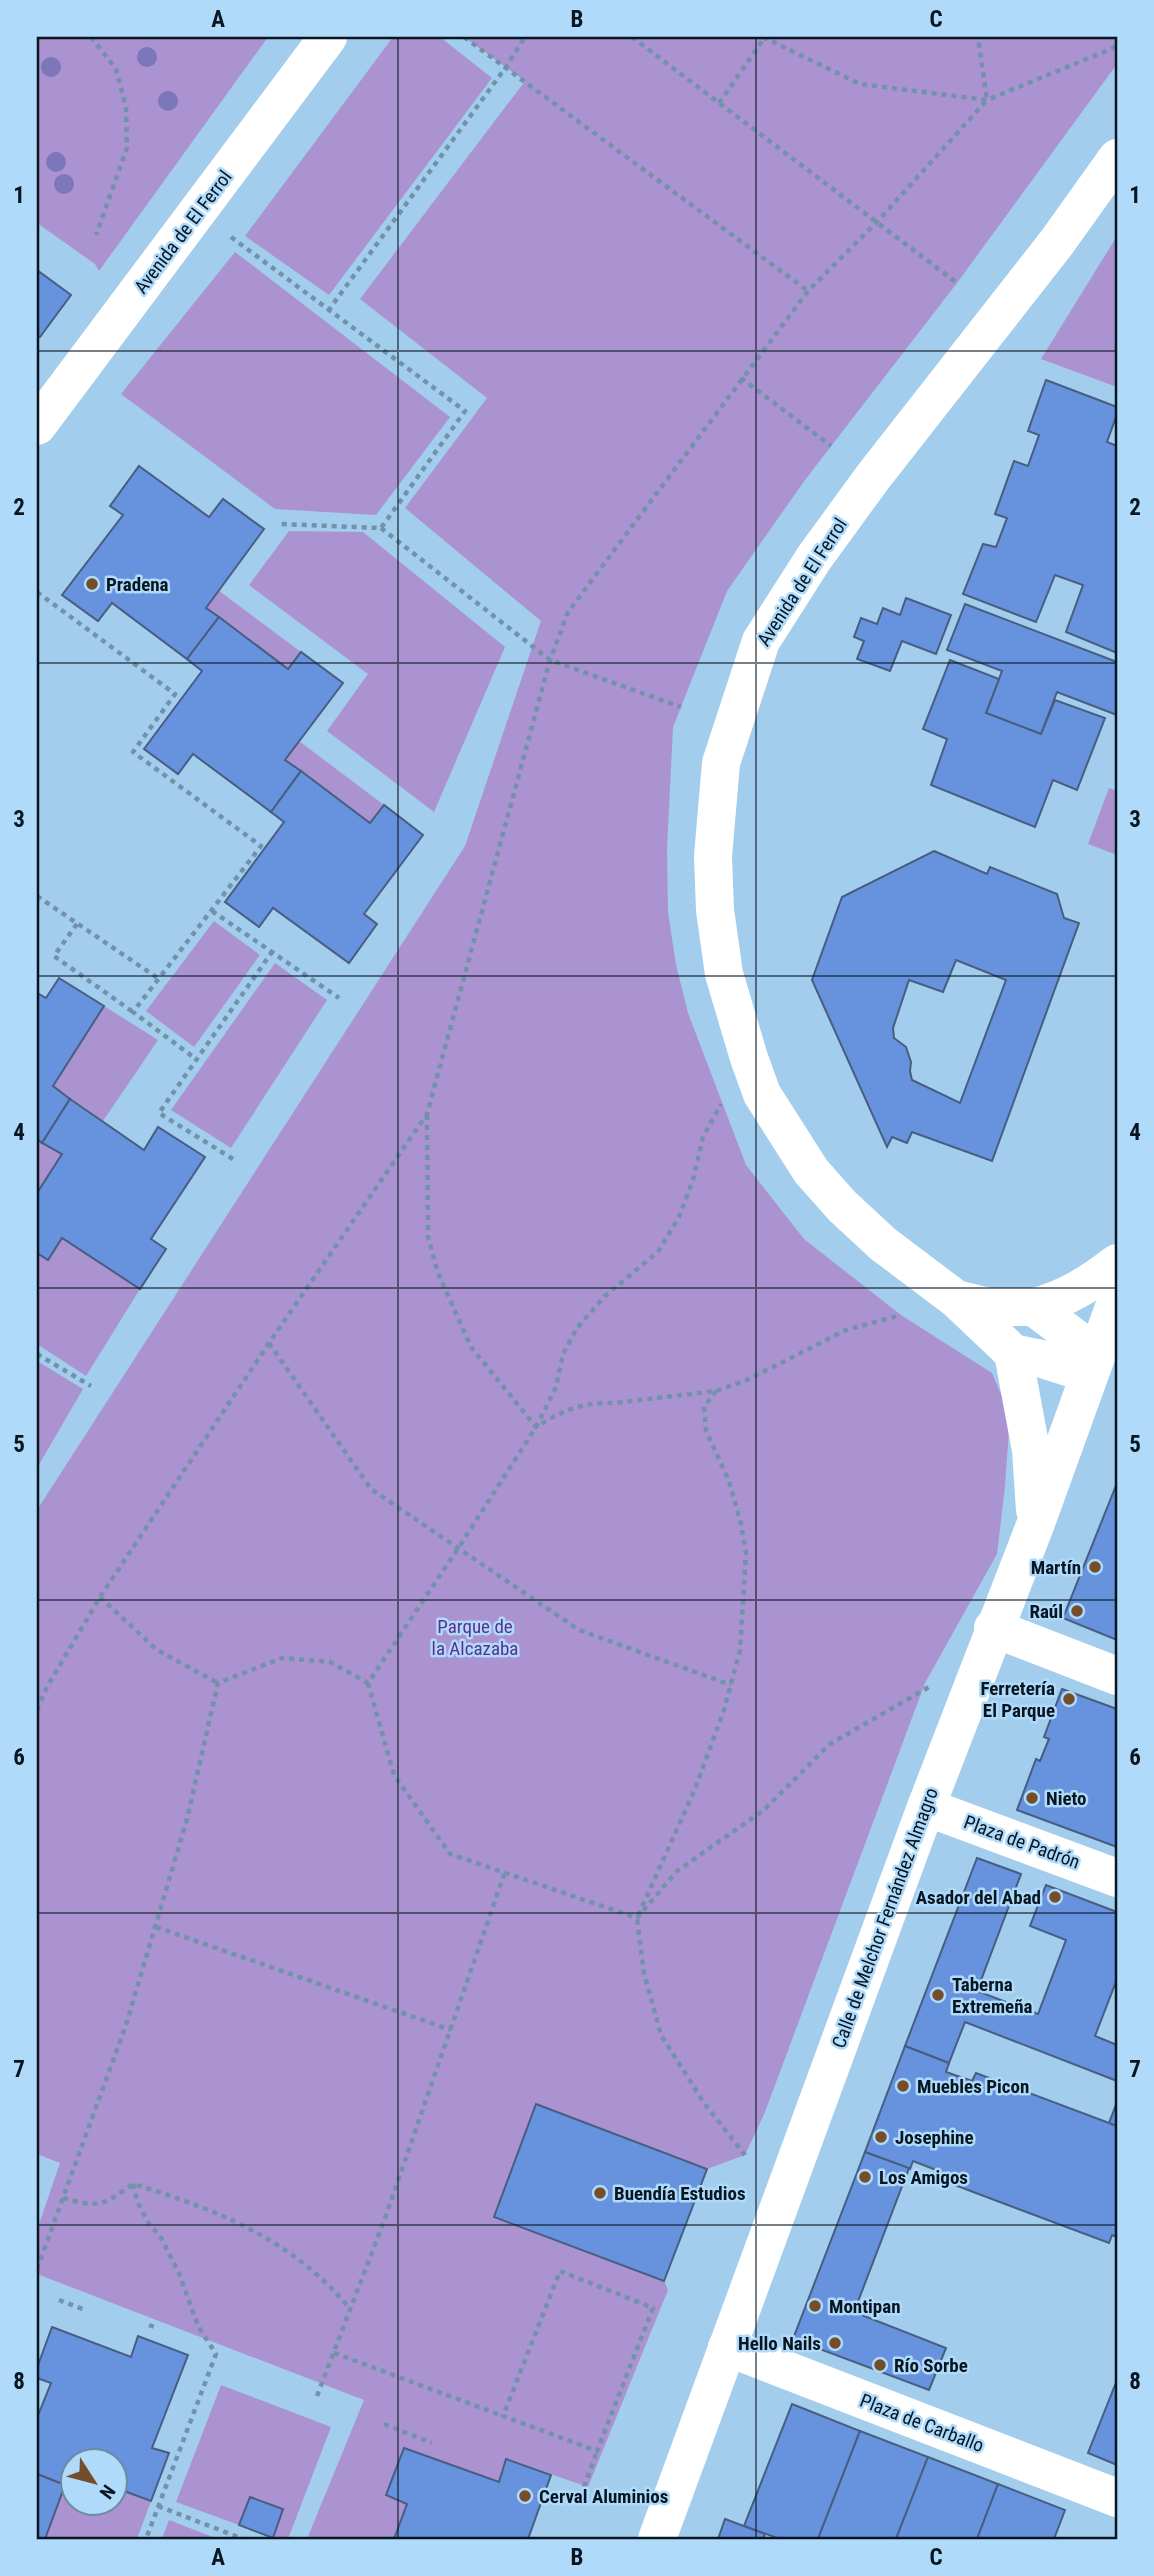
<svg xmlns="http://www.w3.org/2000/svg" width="1154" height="2576" font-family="'Roboto Condensed',sans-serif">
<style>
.green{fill:#aa93d0}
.building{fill:#6692de;stroke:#485d80;stroke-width:2;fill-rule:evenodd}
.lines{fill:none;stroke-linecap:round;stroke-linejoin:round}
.path{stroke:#7192aa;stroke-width:4.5;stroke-dasharray:5 5;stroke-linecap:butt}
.minor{stroke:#fff;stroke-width:38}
.tree{fill:#7c76ba}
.grid{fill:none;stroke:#071621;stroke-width:2;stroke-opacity:0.55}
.poi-dot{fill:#744d2a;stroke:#afdafa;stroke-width:2.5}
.labels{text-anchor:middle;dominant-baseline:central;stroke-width:5;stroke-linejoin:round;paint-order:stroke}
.street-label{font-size:19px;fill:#071621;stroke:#afdafa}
.poi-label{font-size:19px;font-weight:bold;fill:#071621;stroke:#afdafa;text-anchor:start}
.park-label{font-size:19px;fill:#5c2f91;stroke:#afdafa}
.neatline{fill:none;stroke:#071621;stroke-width:2.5}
.grid-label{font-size:23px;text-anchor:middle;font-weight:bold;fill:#071621}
</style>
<rect width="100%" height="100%" fill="#a3cdec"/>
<g class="green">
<polygon points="37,37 268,37 99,271 95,264 37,223"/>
<polygon points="393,37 440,37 492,78 329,295 245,236"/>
<polygon points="464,37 1117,37 1117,64 957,283 805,480 727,591 673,727 667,850 668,912 676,965 688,1013 746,1165 804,1239 901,1315 992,1373 1010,1415 1005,1486 997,1554 925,1683 765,2112 745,2155 707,2169 536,2105 494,2217 664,2281 668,2290 588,2487 507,2459 499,2482 404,2448 386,2495 407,2504 394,2539 307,2539 364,2400 37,2274 37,2230 60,2163 37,2154 37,1510 465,846 541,621 405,508 487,398 360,299 525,81"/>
<polygon points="1117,236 1117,387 1041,359"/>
<polygon points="235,252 450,417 376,515 275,509 121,394"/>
<polygon points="289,531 363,532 505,647 434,812 327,731 368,674 249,585"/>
<polygon points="218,590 301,652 288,669 206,608"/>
<polygon points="299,741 384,805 370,823 285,760"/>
<polygon points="1109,788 1117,791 1117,855 1088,844"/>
<polygon points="214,921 260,955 194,1047 146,1011"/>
<polygon points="275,963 327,1000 231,1148 171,1110"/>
<polygon points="104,1006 158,1040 103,1121 53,1086"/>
<polygon points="37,1139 62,1154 37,1193"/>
<polygon points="62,1238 140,1289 86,1376 37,1344 37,1253 48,1260"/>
<polygon points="37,1361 83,1389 37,1468"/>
<polygon points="221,2385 331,2427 288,2539 273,2538 283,2509 250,2497 239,2525 176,2502"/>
<polygon points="70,2471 73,2472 74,2502 116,2502 116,2488 151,2501 137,2539 45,2539"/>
<polygon points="169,2520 218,2539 162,2539"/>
</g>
<g class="building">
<polygon points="37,270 71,295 40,337 37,335"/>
<polygon points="1046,380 1117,407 1117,414 1107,442 1117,446 1117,653 1066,632 1083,585 1055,575 1036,622 963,594 983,544 996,547 1007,518 995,514 1014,461 1028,466 1039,435 1028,431"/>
<polygon points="139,466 209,517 223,499 264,529 206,608 219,617 187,659 112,603 98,621 62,595 123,515 110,506"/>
<polygon points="906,598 951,615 936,654 902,641 890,671 857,659 864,641 854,637 861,618 877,624 883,608 900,615"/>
<polygon points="965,604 1117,662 1117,715 1057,692 1041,734 986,713 1002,671 947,650"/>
<polygon points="219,617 288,669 301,652 343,683 285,760 301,771 271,812 193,754 178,774 144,749 202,671 187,659"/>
<polygon points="950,660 999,679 986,713 1041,734 1055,700 1105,718 1077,790 1053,780 1035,827 931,785 947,739 923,729"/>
<polygon points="301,771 370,823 384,805 423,835 364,914 377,924 349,963 273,908 259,927 225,902 284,822 271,812"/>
<path d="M934,851l53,23 3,-7 67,27 7,24 15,5 -87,238 -80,-29 -5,11 -15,-6 -5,10 -75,-167 30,-83zM956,960l50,20 -46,123 -48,-23 -2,-9 1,-9 -5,-15 -12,-9 -1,-10 16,-48 34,12z"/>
<polygon points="59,978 104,1006 53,1086 70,1099 42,1143 37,1139 37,993 46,998"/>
<polygon points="70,1099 144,1150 158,1127 205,1157 151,1239 166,1249 140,1289 62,1238 48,1260 37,1253 37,1193 62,1154 42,1143"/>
<polygon points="1117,1483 1117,1640 1063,1618"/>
<polygon points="1062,1689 1117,1709 1117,1847 1017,1810 1036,1759 1040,1761 1049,1739 1044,1737"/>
<polygon points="977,1858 1021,1874 977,1991 1038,2014 1066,1940 1030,1926 1046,1885 1117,1912 1117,1979 1095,2036 1117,2045 1117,2081 965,2022 949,2063 905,2046"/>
<polygon points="905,2046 949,2063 946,2072 972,2081 976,2073 1117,2126 1117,2237 1112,2235 1109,2243 936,2178 939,2171 913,2161 910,2169 865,2152"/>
<polygon points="1117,2102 1117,2126 1109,2123"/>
<polygon points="536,2104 707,2169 664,2281 494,2217"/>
<polygon points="865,2152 909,2168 854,2312 946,2348 929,2390 793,2339"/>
<polygon points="52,2327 131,2357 138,2336 188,2355 152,2448 169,2453 151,2501 116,2488 116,2460 74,2460 74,2472 70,2471 65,2485 37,2474 37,2418 51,2383 37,2378 37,2368"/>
<polygon points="1117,2380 1117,2465 1088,2453"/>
<polygon points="792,2404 860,2431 818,2539 780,2539 744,2526"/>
<polygon points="860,2431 928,2457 896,2539 818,2539"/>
<polygon points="404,2448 499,2482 506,2459 551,2475 528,2539 394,2539 407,2504 386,2495"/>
<polygon points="928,2457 998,2484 977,2539 896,2539"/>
<polygon points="37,2474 65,2485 45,2539 37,2539"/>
<polygon points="998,2484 1065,2510 1054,2539 977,2539"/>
<polygon points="250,2497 283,2509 273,2538 239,2525"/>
<polygon points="725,2519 765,2534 763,2539 718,2539"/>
</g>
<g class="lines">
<g class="path">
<polyline points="91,37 116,69 126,107 127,148 96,235"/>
<polyline points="464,37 808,291"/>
<polyline points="632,37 957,283"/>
<polyline points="763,37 860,84 987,100 1111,49 1117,45"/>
<polyline points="719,103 765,37"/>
<polyline points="231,237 465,411 381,528 280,524"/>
<polyline points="328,311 506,67 525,37"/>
<polyline points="741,378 831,446"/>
<polyline points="381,528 550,660 681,707"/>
<polyline points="37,592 175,694 133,752 261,846 133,1012 196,1059"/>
<polyline points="37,896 159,979"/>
<polyline points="212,911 339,998"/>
<polyline points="77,924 54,956 133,1012"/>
<path d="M427,1115l1,122 10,36 33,74 65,80c28,-17 46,-25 79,-24l101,-12 31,-11 99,-50 55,-15"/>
<polyline points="233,1159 159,1113 272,952"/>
<polyline points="269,1343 371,1489 579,1630 731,1685"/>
<polyline points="37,1354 91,1386"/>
<polyline points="716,1391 704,1407 706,1431 729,1481 741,1524 746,1553 740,1650 724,1710 695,1789 637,1918 644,1973 661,2035 704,2103 745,2155"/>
<polyline points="100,1597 157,1650 218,1683"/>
<polyline points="368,1683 394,1775 450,1854 637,1918 677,1871 764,1810 830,1744 929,1687"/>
<polyline points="37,1710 47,1687 100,1597 269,1343 427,1114 550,660 568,612 808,291 877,222 987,100 978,37"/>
<polyline points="156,1927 451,2030"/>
<polyline points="133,2184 137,2201 149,2224 160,2236 179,2273 198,2326 216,2354 146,2539"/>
<path d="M63,2198c37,10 39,8 70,-14 83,25 161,56 217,125"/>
<polyline points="37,2269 126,2025 187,1819 218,1683 282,1658 330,1662 368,1683 459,1547 536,1427 556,1387 563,1354 577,1328 605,1296 658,1252 679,1217 693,1180 703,1137 721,1104"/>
<polygon points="560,2271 653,2308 597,2451 503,2416"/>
<polyline points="59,2300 85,2310"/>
<polyline points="149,2325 157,2328"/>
<polyline points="334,2353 503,2416"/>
<polyline points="317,2396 384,2221 505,1872"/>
<polyline points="384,2424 432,2443"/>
<polyline points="584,2487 597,2451"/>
<polyline points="158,2506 243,2539"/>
</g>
<g class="minor">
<polyline points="37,426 328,37"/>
<polyline points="956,1299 989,1307 1034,1307 1096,1354"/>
<path d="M1034,1307c32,-8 57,-24 83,-44"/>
<polyline points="1013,1353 1031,1450 1035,1510"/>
<polyline points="1089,1374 1042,1359 1013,1353 956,1299 883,1244 842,1206 811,1171 762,1094 749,1058 724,974 715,910 713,856 721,763 761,641 814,558 873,477 1057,242 1117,158"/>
<polyline points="993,1628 1117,1676"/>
<polyline points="926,1807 1117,1878"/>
<polyline points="727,2347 1117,2498"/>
<polyline points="657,2539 926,1807 1036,1523 1117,1299"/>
</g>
</g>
<g class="tree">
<circle cx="147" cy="57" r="10"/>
<circle cx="51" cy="67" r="10"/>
<circle cx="168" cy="101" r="10"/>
<circle cx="56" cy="162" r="10"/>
<circle cx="64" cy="184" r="10"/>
</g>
<path class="grid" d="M398,37v2502M756,37v2502M37,351h1080M37,663h1080M37,976h1080M37,1288h1080M37,1600h1080M37,1913h1080M37,2225h1080"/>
<g class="poi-dot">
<circle cx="92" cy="584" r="7"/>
<circle cx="1095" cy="1567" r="7"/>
<circle cx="1077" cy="1611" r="7"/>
<circle cx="1069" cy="1699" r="7"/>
<circle cx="1032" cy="1798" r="7"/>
<circle cx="1055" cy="1897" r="7"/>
<circle cx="938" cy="1995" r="7"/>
<circle cx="903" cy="2086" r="7"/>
<circle cx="881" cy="2137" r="7"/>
<circle cx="865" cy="2177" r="7"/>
<circle cx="600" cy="2193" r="7"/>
<circle cx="815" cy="2306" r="7"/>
<circle cx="835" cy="2343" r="7"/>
<circle cx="880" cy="2365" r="7"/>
<circle cx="525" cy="2496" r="7"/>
</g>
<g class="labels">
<g class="street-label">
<text transform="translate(183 232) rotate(-53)">Avenida de El Ferrol</text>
<text transform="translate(802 582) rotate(-57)">Avenida de El Ferrol</text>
<text transform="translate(1022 1842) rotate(20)">Plaza de Padrón</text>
<text transform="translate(885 1918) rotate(-70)">Calle de Melchor Fernández Almagro</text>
<text transform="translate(922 2423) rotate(21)">Plaza de Carballo</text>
</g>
<g class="poi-label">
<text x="106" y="584">Pradena</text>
<text x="1081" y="1567" text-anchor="end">Martín</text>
<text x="1063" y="1611" text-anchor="end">Raúl</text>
<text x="1055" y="1688" text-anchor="end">Ferretería<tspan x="1055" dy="22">El Parque</tspan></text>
<text x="1046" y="1798">Nieto</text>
<text x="1041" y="1897" text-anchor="end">Asador del Abad</text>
<text x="952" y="1984">Taberna<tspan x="952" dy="22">Extremeña</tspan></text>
<text x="917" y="2086">Muebles Picon</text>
<text x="895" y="2137">Josephine</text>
<text x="879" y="2177">Los Amigos</text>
<text x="614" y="2193">Buendía Estudios</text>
<text x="829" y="2306">Montipan</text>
<text x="821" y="2343" text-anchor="end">Hello Nails</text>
<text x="894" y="2365">Río Sorbe</text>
<text x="539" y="2496">Cerval Aluminios</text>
</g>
<g class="park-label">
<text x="475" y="1626">Parque de<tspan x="475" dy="22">la Alcazaba</tspan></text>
</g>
</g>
<rect width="1154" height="2576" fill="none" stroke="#afdafa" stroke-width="77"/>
<g transform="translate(94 2482) rotate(126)"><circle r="33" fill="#afdafa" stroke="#6c8ca3" stroke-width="2"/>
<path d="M0-5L12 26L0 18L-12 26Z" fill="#744d2a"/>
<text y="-10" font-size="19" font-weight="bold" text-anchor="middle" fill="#071621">N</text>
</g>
<rect x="38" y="38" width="1078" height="2500" class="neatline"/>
<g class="grid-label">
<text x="218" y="27">A</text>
<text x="577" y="27">B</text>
<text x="936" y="27">C</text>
<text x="19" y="203">1</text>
<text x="1135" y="203">1</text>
<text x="19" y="515">2</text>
<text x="1135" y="515">2</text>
<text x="19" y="827">3</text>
<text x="1135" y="827">3</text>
<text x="19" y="1140">4</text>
<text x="1135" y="1140">4</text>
<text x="19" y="1452">5</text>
<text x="1135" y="1452">5</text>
<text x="19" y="1765">6</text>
<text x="1135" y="1765">6</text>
<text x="19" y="2077">7</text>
<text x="1135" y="2077">7</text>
<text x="19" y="2389">8</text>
<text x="1135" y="2389">8</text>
<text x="218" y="2565">A</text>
<text x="577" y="2565">B</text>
<text x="936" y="2565">C</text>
</g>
</svg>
